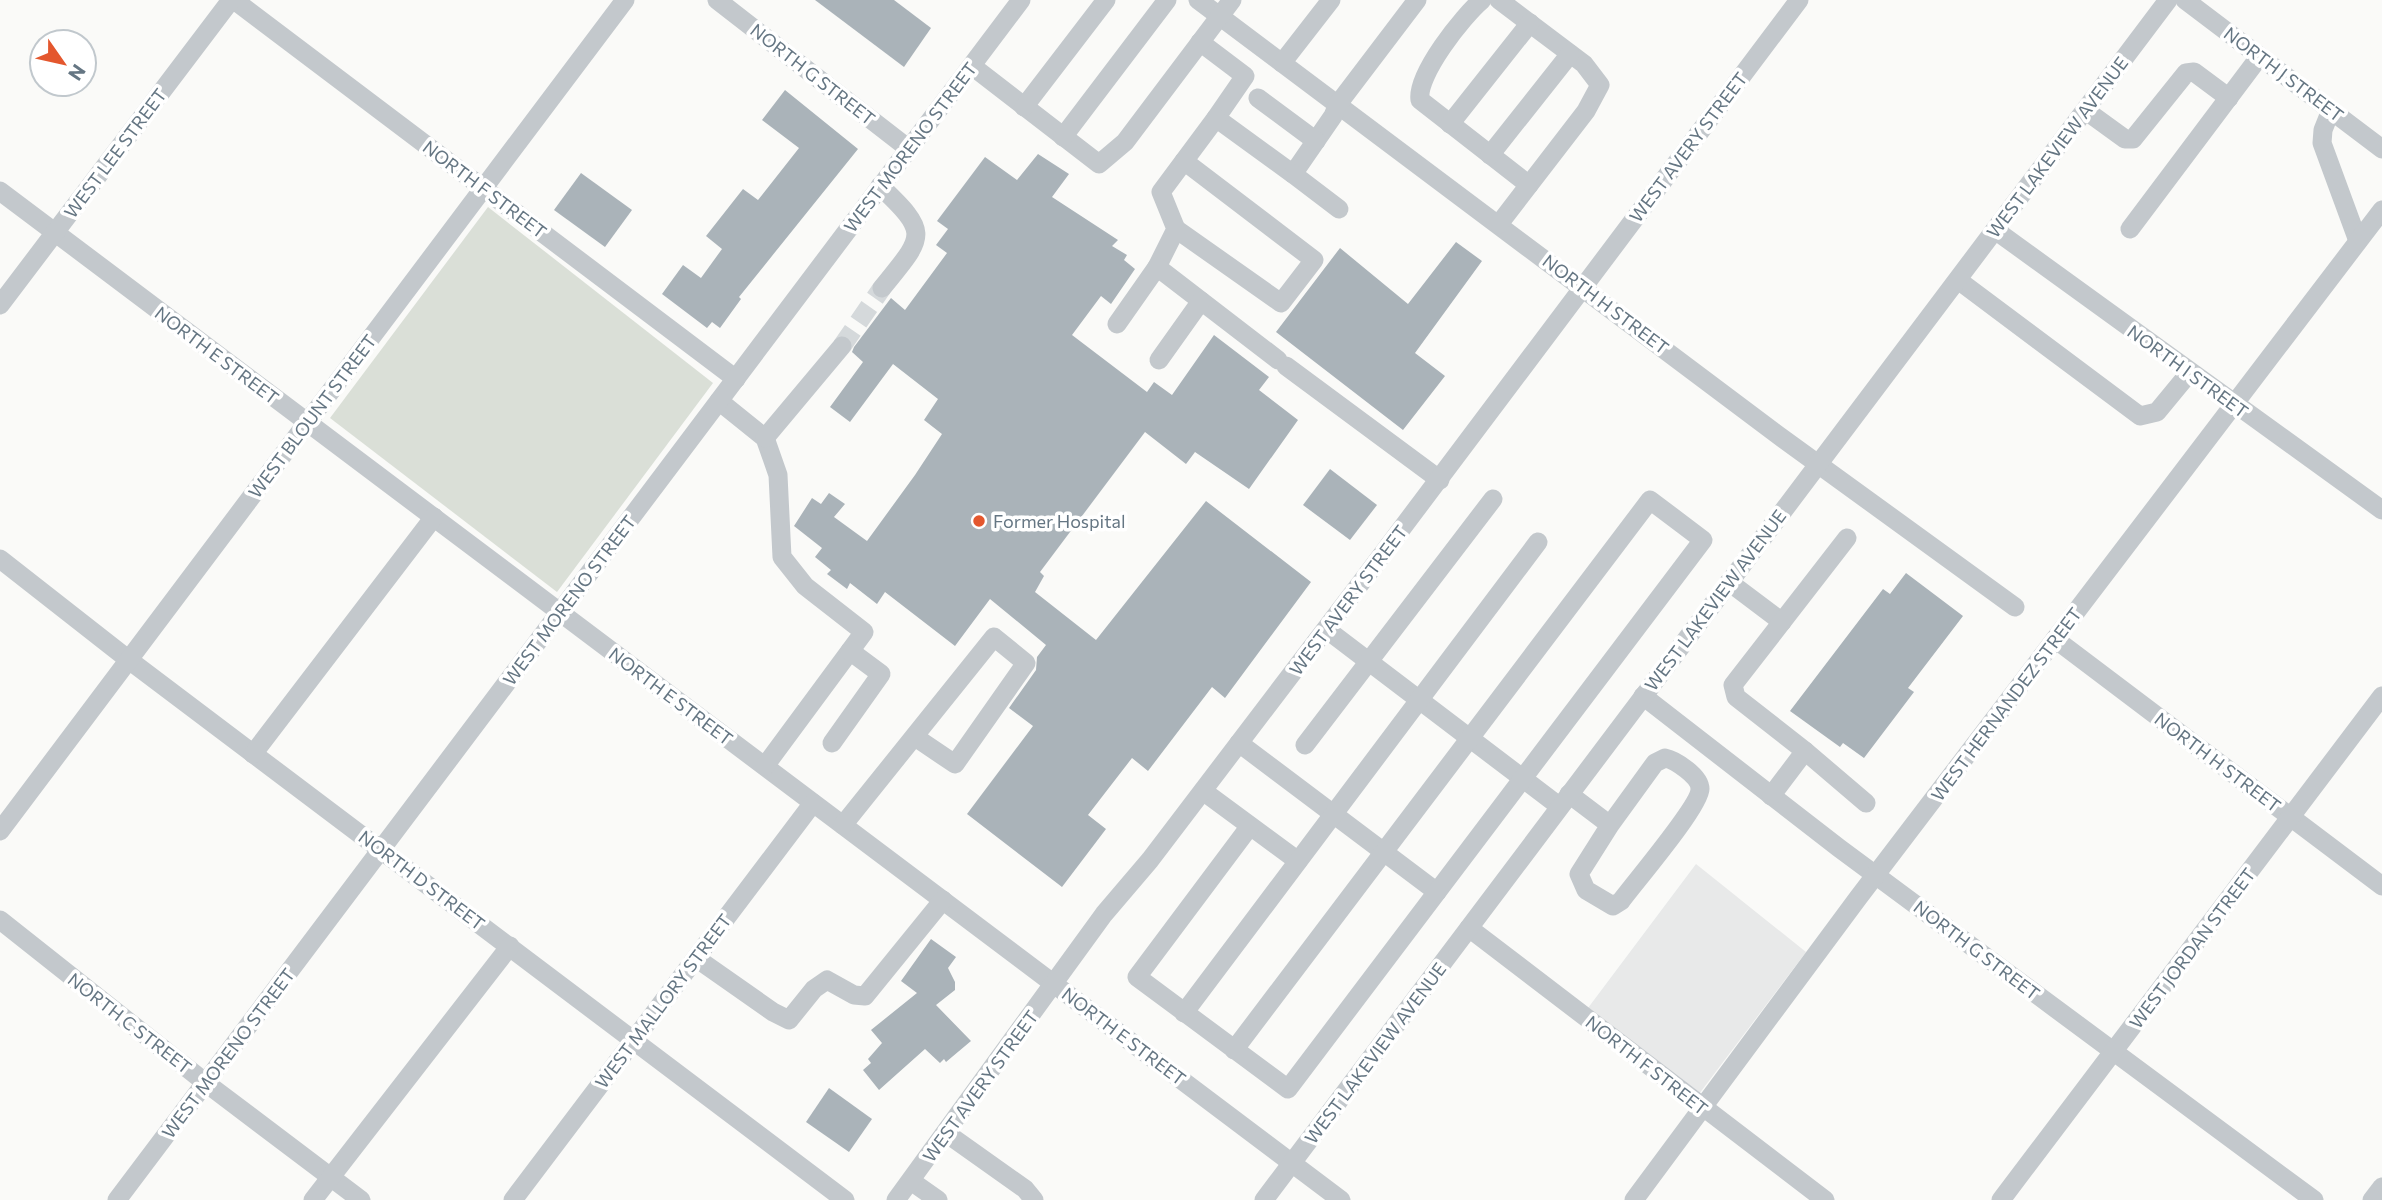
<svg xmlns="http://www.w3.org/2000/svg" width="2382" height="1200" font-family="Commissioner,sans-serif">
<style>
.built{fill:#e8e9e9}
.green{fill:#dadfd7}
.building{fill:#aab3b9}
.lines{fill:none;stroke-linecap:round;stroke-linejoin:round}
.minor-tunnel{stroke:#d5d9db;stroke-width:19;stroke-dasharray:19 10;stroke-linecap:butt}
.minor{stroke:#c3c8cc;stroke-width:19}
.poi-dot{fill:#e4572e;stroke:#fff;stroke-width:2.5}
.labels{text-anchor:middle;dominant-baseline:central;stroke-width:7;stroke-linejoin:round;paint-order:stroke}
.street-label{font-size:18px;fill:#657683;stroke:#fff}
.poi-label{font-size:18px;fill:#657683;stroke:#fff;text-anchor:start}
</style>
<rect width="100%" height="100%" fill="#fafaf8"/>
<polygon class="built" points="1696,864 1806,952 1699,1094 1588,1008"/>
<polygon class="green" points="488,207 713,383 557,592 330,418"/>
<g class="building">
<polygon points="815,0 894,0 931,28 904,67"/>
<polygon points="785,90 858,149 739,297 741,299 720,328 712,322 707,328 662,294 683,265 701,278 722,249 706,236 743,189 758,200 799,148 762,120"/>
<polygon points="1038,154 1069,174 1052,197 1118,240 1112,246 1127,255 1124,260 1135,269 1111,304 1101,296 1072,335 1147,392 1154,382 1172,395 1214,335 1269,377 1259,390 1298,420 1249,489 1195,452 1186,464 1145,432 1040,572 1044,576 1035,592 1096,640 1206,501 1311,582 1225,698 1212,687 1148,771 1132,758 1088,815 1106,829 1062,887 967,814 1033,726 1009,708 1036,670 1037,657 1046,645 990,599 955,646 885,592 877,604 850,583 847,589 827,574 831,570 815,557 822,548 794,526 812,498 821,504 829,493 845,504 834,517 867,541 915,475 942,434 924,420 938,399 893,364 850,422 830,407 863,362 852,352 854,347 891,298 905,310 947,253 936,245 948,229 937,221 985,157 1017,180"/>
<polygon points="581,173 632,210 605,247 554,210"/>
<polygon points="1456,242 1482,261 1415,353 1445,376 1403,430 1276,332 1340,248 1408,304"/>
<polygon points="1330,469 1377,505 1350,540 1303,505"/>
<polygon points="1906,573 1963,616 1908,688 1914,692 1864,758 1843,743 1840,747 1790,711 1883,589 1890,594"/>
<polygon points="931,939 956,957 948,968 955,982 955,990 936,1005 971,1041 946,1062 944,1059 940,1063 925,1049 879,1090 863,1070 871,1063 868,1059 882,1043 871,1030 917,993 901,981"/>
<polygon points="829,1088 872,1119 849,1152 806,1122"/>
</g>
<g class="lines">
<polyline class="minor-tunnel" points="842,346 882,288"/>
<g class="minor">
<polyline points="234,0 736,379"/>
<polyline points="717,0 909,149"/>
<polyline points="1198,0 1778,435 2015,607"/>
<path d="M1482,0c-19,16 -66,75 -62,100l109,85"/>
<polyline points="1499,0 1584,64 1600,85 1586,111 1499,224"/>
<polyline points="2185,0 2382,149"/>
<polyline points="1200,42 1245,76 1216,118 1293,174 1333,116 1338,104 1417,0"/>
<polyline points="1282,63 1331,0"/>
<polyline points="972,66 1099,164 1125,142 1232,0"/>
<polyline points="1258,98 1316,141"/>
<polyline points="1024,107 1106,0"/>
<polyline points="2085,110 2125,139 2133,139 2186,73 2194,72 2229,98"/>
<polyline points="2331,110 2323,130 2322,143 2358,241"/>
<polyline points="1450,124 1530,23"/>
<polyline points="1063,137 1167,0"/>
<polyline points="1490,155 1570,54"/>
<polyline points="1293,174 1339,209"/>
<path d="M880,186c51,48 44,50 2,102"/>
<polyline points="0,191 1341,1200"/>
<polyline points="1176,229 1281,303 1314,260 1184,161"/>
<polyline points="2130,229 2260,56"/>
<polyline points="1995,230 2382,510"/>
<polyline points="1157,267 1176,229 1161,192 1216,118"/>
<polyline points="1958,280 2140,416 2157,412 2190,372"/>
<polyline points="0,305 231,0"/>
<polyline points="1117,324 1157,267 1278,360"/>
<polyline points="1159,360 1201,301"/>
<polyline points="1286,366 1440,480"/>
<polyline points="719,401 765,438 778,475 782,557 805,586 864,632 765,766"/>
<polyline points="765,438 842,346"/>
<polyline points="0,559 129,660 845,1200"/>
<polyline points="1729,582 1782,622"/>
<polyline points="1326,629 1559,806"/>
<polyline points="2055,639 2382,886"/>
<polyline points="1643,696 1839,848 2314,1200"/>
<polyline points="832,743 881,674 850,651"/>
<polyline points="1239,743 1437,892"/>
<polyline points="1305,745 1493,499"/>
<polyline points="1805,751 1866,803"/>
<polyline points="253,754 434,517"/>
<polyline points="1203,791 1298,861"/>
<path d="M1569,794l41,31 -31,49 7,16 27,16 8,-5c14,-19 79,-95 79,-112 0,-13 -25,-29 -35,-31l-10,5 -45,62"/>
<polyline points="1771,796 1805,751 1736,697 1733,685 1847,538"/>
<polyline points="843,825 994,637 1026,663 955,764 915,737"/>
<polyline points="0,831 625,0"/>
<polyline points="0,920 206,1083 361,1200"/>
<polyline points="1469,928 1825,1200"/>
<polyline points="696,958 773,1012 789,1020 814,989 827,980 854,995 865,996 943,900"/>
<polyline points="1184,1013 1538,542"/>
<polyline points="1234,1050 1650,500 1703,540 1288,1089 1137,977 1250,826"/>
<polyline points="946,1133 1025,1189 1034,1200"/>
<polyline points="911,1181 938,1200"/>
<polyline points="117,1200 1021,0"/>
<polyline points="313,1200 510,946"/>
<polyline points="513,1200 813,803"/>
<polyline points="896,1200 1104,914 1150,860 1360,584 1799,0"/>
<polyline points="1264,1200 2168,0"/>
<polyline points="1634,1200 1858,898 2382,210"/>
<polyline points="2001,1200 2382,696"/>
<polyline points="2372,1200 2382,1187"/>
</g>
</g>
<circle class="poi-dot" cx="979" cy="521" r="7"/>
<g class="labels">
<g class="street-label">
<text transform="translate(813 74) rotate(38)">NORTH G STREET</text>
<text transform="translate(2284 74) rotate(37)">NORTH J STREET</text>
<text transform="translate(910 147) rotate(-53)">WEST MORENO STREET</text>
<text transform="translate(1688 147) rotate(-53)">WEST AVERY STREET</text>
<text transform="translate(2057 147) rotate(-53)">WEST LAKEVIEW AVENUE</text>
<text transform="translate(115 153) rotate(-53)">WEST LEE STREET</text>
<text transform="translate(485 189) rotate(37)">NORTH F STREET</text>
<text transform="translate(1606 304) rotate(37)">NORTH H STREET</text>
<text transform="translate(217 355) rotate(37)">NORTH E STREET</text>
<text transform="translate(2188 371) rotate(36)">NORTH I STREET</text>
<text transform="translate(312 416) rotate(-53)">WEST BLOUNT STREET</text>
<text transform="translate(569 600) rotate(-53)">WEST MORENO STREET</text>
<text transform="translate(1348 600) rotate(-53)">WEST AVERY STREET</text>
<text transform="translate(1715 600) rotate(-53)">WEST LAKEVIEW AVENUE</text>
<text transform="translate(671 696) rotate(37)">NORTH E STREET</text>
<text transform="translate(2006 704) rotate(-53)">WEST HERNANDEZ STREET</text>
<text transform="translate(2218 762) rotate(37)">NORTH H STREET</text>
<text transform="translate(422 880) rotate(37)">NORTH D STREET</text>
<text transform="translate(2192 948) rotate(-53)">WEST JORDAN STREET</text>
<text transform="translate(1977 950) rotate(37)">NORTH G STREET</text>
<text transform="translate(663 1001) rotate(-53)">WEST MALLORY STREET</text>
<text transform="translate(130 1023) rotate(38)">NORTH C STREET</text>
<text transform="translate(1124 1036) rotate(37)">NORTH E STREET</text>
<text transform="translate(228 1053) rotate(-53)">WEST MORENO STREET</text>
<text transform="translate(1375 1053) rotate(-53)">WEST LAKEVIEW AVENUE</text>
<text transform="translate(1647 1065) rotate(38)">NORTH F STREET</text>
<text transform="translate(980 1086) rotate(-54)">WEST AVERY STREET</text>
</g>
<g class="poi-label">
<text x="993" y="521">Former Hospital</text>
</g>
</g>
<g transform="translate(63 63) rotate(124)"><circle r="33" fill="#ffffff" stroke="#c1c8cd" stroke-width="2"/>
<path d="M0-5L12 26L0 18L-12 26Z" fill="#e4572e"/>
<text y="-10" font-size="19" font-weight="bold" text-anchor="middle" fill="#657683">N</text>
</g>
</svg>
